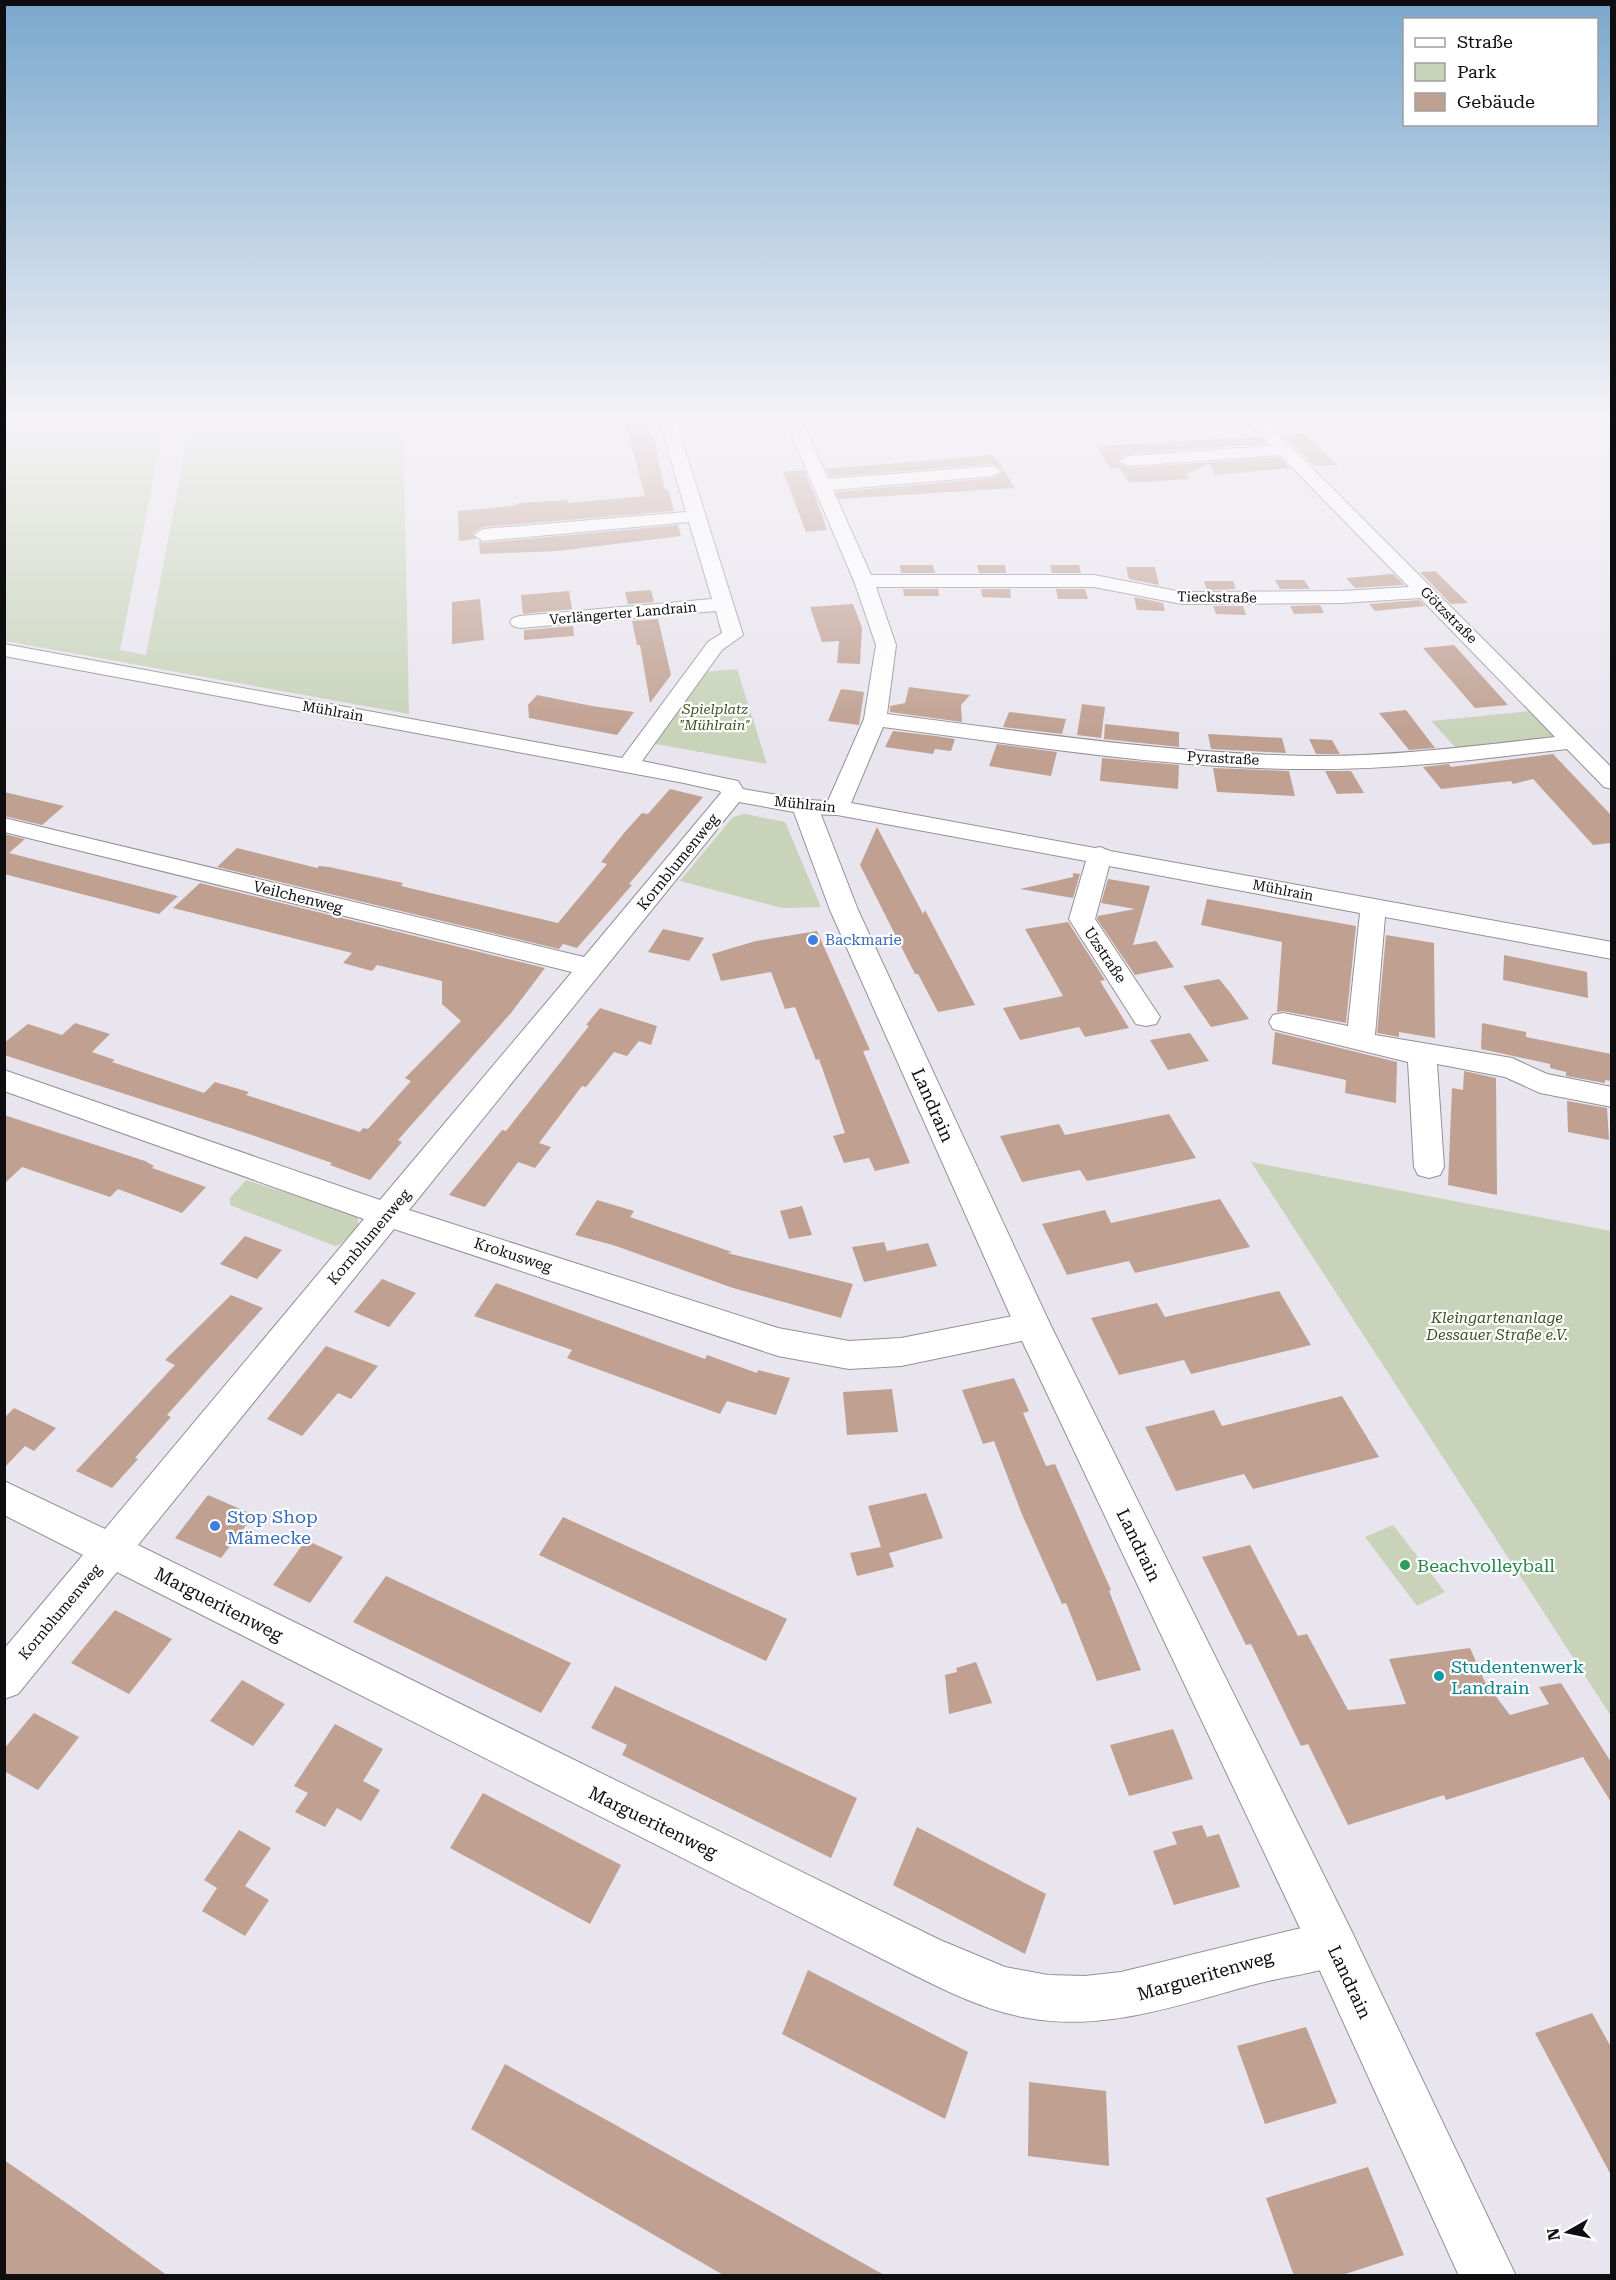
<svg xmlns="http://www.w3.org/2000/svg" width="1616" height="2280" font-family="'Roboto Serif',serif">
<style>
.green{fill:#c8d3b9}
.building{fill:#c0a091}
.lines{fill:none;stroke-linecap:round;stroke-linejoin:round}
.minor-casing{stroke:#939098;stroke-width:2}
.tertiary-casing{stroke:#939098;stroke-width:2}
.minor{fill:#fff;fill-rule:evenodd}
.tertiary{fill:#fff;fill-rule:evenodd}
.shop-dot{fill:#3f7fe0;stroke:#fff;stroke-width:2}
.leisure-dot{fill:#2e9e5b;stroke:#fff;stroke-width:2}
.culture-dot{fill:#0f9aa8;stroke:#fff;stroke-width:2}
.labels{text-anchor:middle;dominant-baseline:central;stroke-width:4.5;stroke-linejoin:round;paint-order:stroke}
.far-street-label{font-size:14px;fill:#0e0d10;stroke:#fff}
.far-park-label{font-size:14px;font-style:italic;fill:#3f5122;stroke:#fff}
.street-label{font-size:15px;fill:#0e0d10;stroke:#fff}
.shop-label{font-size:15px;fill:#366cbe;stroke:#fff;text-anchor:start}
.park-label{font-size:15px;font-style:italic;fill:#3f5122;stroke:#fff}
.near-street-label{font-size:18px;fill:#0e0d10;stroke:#fff}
.near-shop-label{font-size:18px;fill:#366cbe;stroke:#fff;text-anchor:start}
.near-leisure-label{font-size:18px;fill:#27864d;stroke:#fff;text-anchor:start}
.near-culture-label{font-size:18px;fill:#0d838f;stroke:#fff;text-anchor:start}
</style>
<rect width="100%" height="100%" fill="#e9e5ee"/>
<g class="green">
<polygon points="4,415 166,415 120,650 146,655 192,415 403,415 409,714 5,641"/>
<polygon points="737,669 767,764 650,743 704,672"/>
<polygon points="1530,711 1557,739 1457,749 1431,721"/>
<polygon points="745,814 785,822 821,907 782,908 680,881 733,817"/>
<polygon points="1251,1162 1611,1231 1611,1716"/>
<polygon points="246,1180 351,1213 358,1218 358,1225 341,1244 335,1246 230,1205 230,1198"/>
<polygon points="1393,1525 1445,1592 1417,1606 1365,1537"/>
</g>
<g class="building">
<polygon points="623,415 643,415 650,437 654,437 665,490 668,489 674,511 483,527 472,534 476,539 459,541 458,511 513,506 519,503 568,500 568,503 645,496"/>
<polygon points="1305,434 1314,442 1338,465 1314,466 1283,435"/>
<polygon points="1259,437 1266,444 1128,454 1117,462 1128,468 1279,457 1290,468 1215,475 1209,464 1187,474 1189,479 1130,483 1119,468 1111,469 1096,446"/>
<polygon points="993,455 999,462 1015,488 839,499 836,492 993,478 1004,470 993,464 829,477 826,469"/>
<polygon points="804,470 817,501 827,530 806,532 783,472"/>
<polygon points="678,525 681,536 558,551 480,554 479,541 483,543"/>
<polygon points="900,565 933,565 935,573 901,573"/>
<polygon points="977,565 1005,565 1006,573 979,573"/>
<polygon points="1050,565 1079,565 1081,573 1052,573"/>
<polygon points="1126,567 1155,567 1159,585 1129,579"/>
<polygon points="1435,571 1468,603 1451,604 1420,572"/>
<polygon points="1393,574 1404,585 1355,588 1346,578"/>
<polygon points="1275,580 1304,580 1310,589 1280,589"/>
<polygon points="1204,581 1233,581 1236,589 1207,590"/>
<polygon points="903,589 938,589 939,596 904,596"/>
<polygon points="981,589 1010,589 1011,598 982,597"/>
<polygon points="1056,589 1085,589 1088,599 1058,599"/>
<polygon points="651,590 654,602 628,604 625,592"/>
<polygon points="569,591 572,609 523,614 521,595"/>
<polygon points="1134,597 1163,603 1165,611 1137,610"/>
<polygon points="480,599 484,640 452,644 452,602"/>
<polygon points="1419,600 1425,606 1375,611 1369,604"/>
<polygon points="853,604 862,628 860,664 837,663 839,641 822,642 810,607"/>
<polygon points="1320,605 1324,613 1294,614 1290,606"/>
<polygon points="1213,606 1243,606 1246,615 1216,614"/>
<polygon points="658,619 671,675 650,703 640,645 637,645 632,621"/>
<polygon points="573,626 574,636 524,640 524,630"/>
<polygon points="1454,645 1508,705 1475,708 1423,648"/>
<polygon points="909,687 970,695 961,705 962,722 890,712 890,706 905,703"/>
<polygon points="841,689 864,692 859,725 828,721"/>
<polygon points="537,695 592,706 634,712 617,735 529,718 528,705"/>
<polygon points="1082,704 1105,707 1101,738 1077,735"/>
<polygon points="1406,710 1435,748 1409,750 1379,713"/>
<polygon points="1009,712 1066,719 1062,734 1003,727"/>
<polygon points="1105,724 1179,732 1179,747 1104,739"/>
<polygon points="893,731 936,736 955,739 951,751 935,749 933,754 885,747"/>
<polygon points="1208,734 1282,738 1286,753 1211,749"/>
<polygon points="1309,739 1332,740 1340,754 1316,754"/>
<polygon points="997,744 1057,752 1051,776 989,766"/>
<polygon points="1553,754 1611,815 1611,843 1593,845 1533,779 1513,784 1511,781 1441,789 1423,767 1449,764 1451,767"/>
<polygon points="1102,758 1179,765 1178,789 1100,781"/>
<polygon points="1213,768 1289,771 1295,796 1217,792"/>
<polygon points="1325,771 1351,771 1364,793 1337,794"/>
<polygon points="670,789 703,797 629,884 632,885 577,948 563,944 559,949 217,867 237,848 317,868 319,866 329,867 403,883 401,886 558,923 607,864 601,862 624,833 642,813 648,814"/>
<polygon points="4,792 64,806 42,825 4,816"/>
<polygon points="877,827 923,914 925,910 975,1005 938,1012 918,974 915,974 860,865"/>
<polygon points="4,834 25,839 9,853 178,896 159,914 4,874"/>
<polygon points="1073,873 1080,874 1073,898 1020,889 1073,877"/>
<polygon points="1108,879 1150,886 1133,945 1156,941 1174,967 1135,975 1097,919 1098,916 1135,909 1101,903"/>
<polygon points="200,883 545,968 511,1013 398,1140 402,1142 370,1180 330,1165 332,1163 252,1135 4,1055 4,1043 28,1024 62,1035 75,1023 110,1034 92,1052 115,1060 112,1062 204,1093 215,1082 249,1092 246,1095 360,1132 363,1128 368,1129 411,1081 405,1078 461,1021 442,1004 442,981 377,965 372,971 343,963 352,953 173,908"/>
<polygon points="1207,899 1356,926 1346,1023 1283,1011 1277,1012 1282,942 1201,925"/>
<polygon points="1068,922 1105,980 1100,981 1129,1028 1085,1037 1079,1027 1020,1040 1003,1008 1063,996 1025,929"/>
<polygon points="663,929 704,938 689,961 648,952"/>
<polygon points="817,931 870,1050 863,1051 910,1163 875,1171 869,1158 844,1163 833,1136 845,1133 819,1059 816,1060 795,1007 785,1009 771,972 721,981 712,954 756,941"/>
<polygon points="1386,935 1434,943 1435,1038 1399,1032 1399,1037 1377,1033"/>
<polygon points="1504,955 1587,972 1588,998 1503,980"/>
<polygon points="1219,979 1229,991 1249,1019 1211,1027 1183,986"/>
<polygon points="600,1008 657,1026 651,1045 639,1041 627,1056 614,1052 586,1087 582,1086 539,1143 551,1147 535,1168 518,1162 485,1207 449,1195 502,1130 506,1131 589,1026 586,1025"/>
<polygon points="1482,1023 1526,1032 1526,1037 1611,1054 1611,1081 1605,1080 1605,1083 1566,1076 1566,1072 1550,1068 1550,1064 1481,1049"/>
<polygon points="1275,1032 1397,1062 1396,1103 1345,1093 1346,1080 1272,1064"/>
<polygon points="1190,1033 1209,1061 1168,1070 1150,1040"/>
<polygon points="1464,1071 1496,1078 1497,1195 1448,1185 1452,1088 1463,1090"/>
<polygon points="1567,1101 1607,1108 1609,1140 1568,1132"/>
<polygon points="1169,1114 1196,1158 1087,1181 1080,1170 1022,1182 1000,1136 1059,1124 1065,1135"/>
<polygon points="4,1115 145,1161 154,1166 152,1168 206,1187 182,1213 118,1189 110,1197 22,1167 4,1184"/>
<polygon points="1220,1199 1250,1247 1135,1273 1129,1261 1067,1275 1042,1224 1105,1210 1111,1223"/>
<polygon points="597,1200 634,1211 630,1217 732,1252 727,1253 853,1284 841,1318 733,1288 613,1245 575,1235"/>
<polygon points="802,1206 812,1235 789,1239 780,1211"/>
<polygon points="245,1236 282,1250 257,1279 220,1264"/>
<polygon points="884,1242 887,1251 928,1243 937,1266 864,1282 852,1247"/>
<polygon points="382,1279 416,1293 389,1327 354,1312"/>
<polygon points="496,1283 705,1359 707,1355 757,1373 758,1370 790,1378 776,1415 727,1401 720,1414 567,1358 572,1350 474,1316"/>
<polygon points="1279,1291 1311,1345 1191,1374 1184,1360 1119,1375 1091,1318 1157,1303 1165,1317"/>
<polygon points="231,1295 263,1308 167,1415 171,1417 135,1458 138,1459 112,1488 76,1471 175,1365 165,1360"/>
<polygon points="326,1346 378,1366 351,1399 338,1393 302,1436 267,1419"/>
<polygon points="1014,1378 1029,1411 1023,1413 1046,1466 1055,1464 1111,1590 1109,1591 1141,1670 1097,1681 1066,1603 1062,1604 1021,1512 994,1441 983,1444 962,1390"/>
<polygon points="892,1389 898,1432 847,1435 843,1392"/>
<polygon points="1342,1396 1379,1457 1253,1489 1244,1474 1176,1491 1145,1427 1214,1410 1222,1426"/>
<polygon points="14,1408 56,1428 34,1451 25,1446 4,1468 4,1418"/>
<polygon points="926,1493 943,1538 889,1553 894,1567 857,1576 850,1553 881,1547 868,1506"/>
<polygon points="208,1495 254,1515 221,1558 175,1538"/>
<polygon points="563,1517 787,1619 766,1661 539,1555"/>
<polygon points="306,1540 343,1557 310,1603 273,1585"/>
<polygon points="1250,1545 1298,1636 1307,1634 1348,1710 1406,1704 1389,1659 1470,1648 1485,1682 1510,1715 1549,1704 1539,1687 1561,1683 1611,1762 1611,1802 1583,1757 1446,1800 1444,1795 1348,1825 1308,1744 1301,1746 1251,1644 1246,1645 1202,1557"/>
<polygon points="386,1576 571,1663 541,1713 353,1622"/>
<polygon points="115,1610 172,1639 129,1694 71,1663"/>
<polygon points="976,1662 992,1703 949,1714 945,1675 957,1672 956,1668"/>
<polygon points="242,1680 285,1704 253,1746 210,1721"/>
<polygon points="615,1686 857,1798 831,1858 622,1755 627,1745 591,1728"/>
<polygon points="34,1713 79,1737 38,1790 4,1771 4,1749"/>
<polygon points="335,1724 383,1749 363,1781 380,1790 361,1821 337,1808 325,1827 295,1812 308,1793 294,1786"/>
<polygon points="1173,1729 1193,1779 1129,1796 1110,1745"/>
<polygon points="483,1793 621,1865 590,1924 450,1848"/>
<polygon points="1202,1825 1207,1837 1219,1834 1240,1887 1174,1905 1153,1851 1177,1844 1172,1832"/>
<polygon points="917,1827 1046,1894 1025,1954 893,1885"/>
<polygon points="239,1830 271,1848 245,1886 269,1900 245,1936 202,1911 217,1888 204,1880"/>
<polygon points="808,1970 968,2052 945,2119 782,2034"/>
<polygon points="1592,2013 1611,2047 1611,2175 1535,2033"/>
<polygon points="1306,2027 1337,2103 1265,2124 1237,2046"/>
<polygon points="505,2064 612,2123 886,2276 725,2276 471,2129"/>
<polygon points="1029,2082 1106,2091 1109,2166 1028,2156"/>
<polygon points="4,2160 78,2211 168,2276 4,2276"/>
<polygon points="1368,2167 1404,2255 1339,2276 1294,2276 1266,2198"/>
</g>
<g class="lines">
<g class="minor-casing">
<path id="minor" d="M658,415h16l69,220 -21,15 -80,111 96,20 5,8 62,11 23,1 36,-82 12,-74 -22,-64 -71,-166h16l29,64 165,-13 9,5 -9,5 -160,14 38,85h223l88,17 160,-1 67,-4 -129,-132 -152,11 -9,-5 9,-5 143,-10 -29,-31h17l353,353v21l-8,-2 -37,-38c-86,10 -171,21 -258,20 -143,0 -285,-24 -426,-42l-32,76 244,45 5,-1 10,4 502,91v17l-227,-42 -10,118 137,23 35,16 65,13v20l-72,-14 -35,-16 -68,-13 7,103 -4,8 -11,3 -11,-3 -4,-8 -6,-105 -135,-33 -4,-7 4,-7 10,-2 65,13 12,-113 -251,-47 -14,53 65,98 -4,7 -10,2 -10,-2 -67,-105 17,-58 -249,-46 -32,-1 -66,-12 -330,408 369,118 71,13 52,-3 132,-26 12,4 5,10 -5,10 -144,30 -52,3 -71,-13 -384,-127 -256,316 802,395 65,27 43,8 37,1 36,-4 176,-43 36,-6 16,6 6,16 -6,16c-31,13 -65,15 -97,24 -73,20 -148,47 -224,33 -42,-7 -82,-27 -120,-46l-791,-400 -99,122 -14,5v-50l79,-94 -79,-40v-34l101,48 259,-310 -360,-128v-21l376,130 192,-228 -568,-140v-14l580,139 137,-164 -1,-2 -36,-8 -680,-127v-12l618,114 86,-116 14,-9 -6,-22 -196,17 -7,-2 -3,-4 3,-4 7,-2 192,-17 -23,-77 -206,19 -9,-6 9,-6 203,-17zM876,587h218l88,17 160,-1 78,-5 135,139c-83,9 -165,20 -248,19 -141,-3 -281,-24 -420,-42l9,-69z"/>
</g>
<g class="tertiary-casing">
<polygon id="tertiary" points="805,799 814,801 818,807 858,910 1051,1326 1350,1928 1516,2276 1459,2276 1316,1962 1015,1326 830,910 792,807 796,801"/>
</g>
<use href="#minor" class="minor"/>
<use href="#tertiary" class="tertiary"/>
</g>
<linearGradient id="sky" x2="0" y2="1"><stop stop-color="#79a8cd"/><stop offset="0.57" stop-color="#f5f3f7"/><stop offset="1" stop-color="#f5f3f7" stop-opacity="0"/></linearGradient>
<rect width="1616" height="734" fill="url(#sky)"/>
<g class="shop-dot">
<circle cx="813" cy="940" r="6"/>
<circle cx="215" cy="1526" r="6"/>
</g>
<circle class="leisure-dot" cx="1405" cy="1565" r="6"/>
<circle class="culture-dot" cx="1439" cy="1676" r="6"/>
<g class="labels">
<g class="far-street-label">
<text transform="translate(1217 597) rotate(1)">Tieckstraße</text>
<text transform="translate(623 613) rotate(-5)">Verlängerter Landrain</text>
<text transform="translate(1449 615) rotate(45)">Götzstraße</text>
<text transform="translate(333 711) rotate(10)">Mühlrain</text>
<text transform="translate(1223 758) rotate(3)">Pyrastraße</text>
<text transform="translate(805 804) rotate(6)">Mühlrain</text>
<text transform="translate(1283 890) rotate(11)">Mühlrain</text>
</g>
<g class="far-park-label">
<text x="715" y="709">Spielplatz<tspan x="715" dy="16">"Mühlrain"</tspan></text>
</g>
<g class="street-label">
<text transform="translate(678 862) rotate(-51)">Kornblumenweg</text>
<text transform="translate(298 897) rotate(14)">Veilchenweg</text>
<text transform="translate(1105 955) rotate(56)">Uzstraße</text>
<text transform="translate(369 1237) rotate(-50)">Kornblumenweg</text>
<text transform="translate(513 1255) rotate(18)">Krokusweg</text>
<text transform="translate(60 1612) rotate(-50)">Kornblumenweg</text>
</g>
<g class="shop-label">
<text x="825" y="940">Backmarie</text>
</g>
<g class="park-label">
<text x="1497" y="1318">Kleingartenanlage<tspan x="1497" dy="17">Dessauer Straße e.V.</tspan></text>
</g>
<g class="near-street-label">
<text transform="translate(933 1105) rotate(66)">Landrain</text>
<text transform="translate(1139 1545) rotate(64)">Landrain</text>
<text transform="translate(219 1604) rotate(27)">Margueritenweg</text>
<text transform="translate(653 1822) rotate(26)">Margueritenweg</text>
<text transform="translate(1205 1975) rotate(-16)">Margueritenweg</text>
<text transform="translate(1350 1982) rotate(65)">Landrain</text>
</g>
<g class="near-shop-label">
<text x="227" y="1516">Stop Shop<tspan x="227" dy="21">Mämecke</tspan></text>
</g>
<g class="near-leisure-label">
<text x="1417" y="1565">Beachvolleyball</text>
</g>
<g class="near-culture-label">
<text x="1451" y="1666">Studentenwerk<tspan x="1451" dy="21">Landrain</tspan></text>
</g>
</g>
<rect width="1616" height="2280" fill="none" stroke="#0e0d10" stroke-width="12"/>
<rect x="1403" y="18" width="195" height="108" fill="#ffffff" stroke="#9f9e9f" stroke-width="1.5"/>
<rect x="1415" y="38" width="30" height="9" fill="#ffffff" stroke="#9f9e9f" stroke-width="1.5"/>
<text x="1457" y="48" font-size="18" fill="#0e0d10">Straße</text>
<rect x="1415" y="63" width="30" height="18" fill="#c8d3b9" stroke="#9f9e9f" stroke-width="1.5"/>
<text x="1457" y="78" font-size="18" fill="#0e0d10">Park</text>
<rect x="1415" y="93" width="30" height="18" fill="#c0a091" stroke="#9f9e9f" stroke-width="1.5"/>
<text x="1457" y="108" font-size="18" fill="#0e0d10">Gebäude</text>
<g transform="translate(1568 2232) rotate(261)" stroke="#ffffff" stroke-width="4.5" paint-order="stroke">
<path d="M0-4.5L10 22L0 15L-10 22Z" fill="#0e0d10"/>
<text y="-9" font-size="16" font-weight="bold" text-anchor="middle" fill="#0e0d10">N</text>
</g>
</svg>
